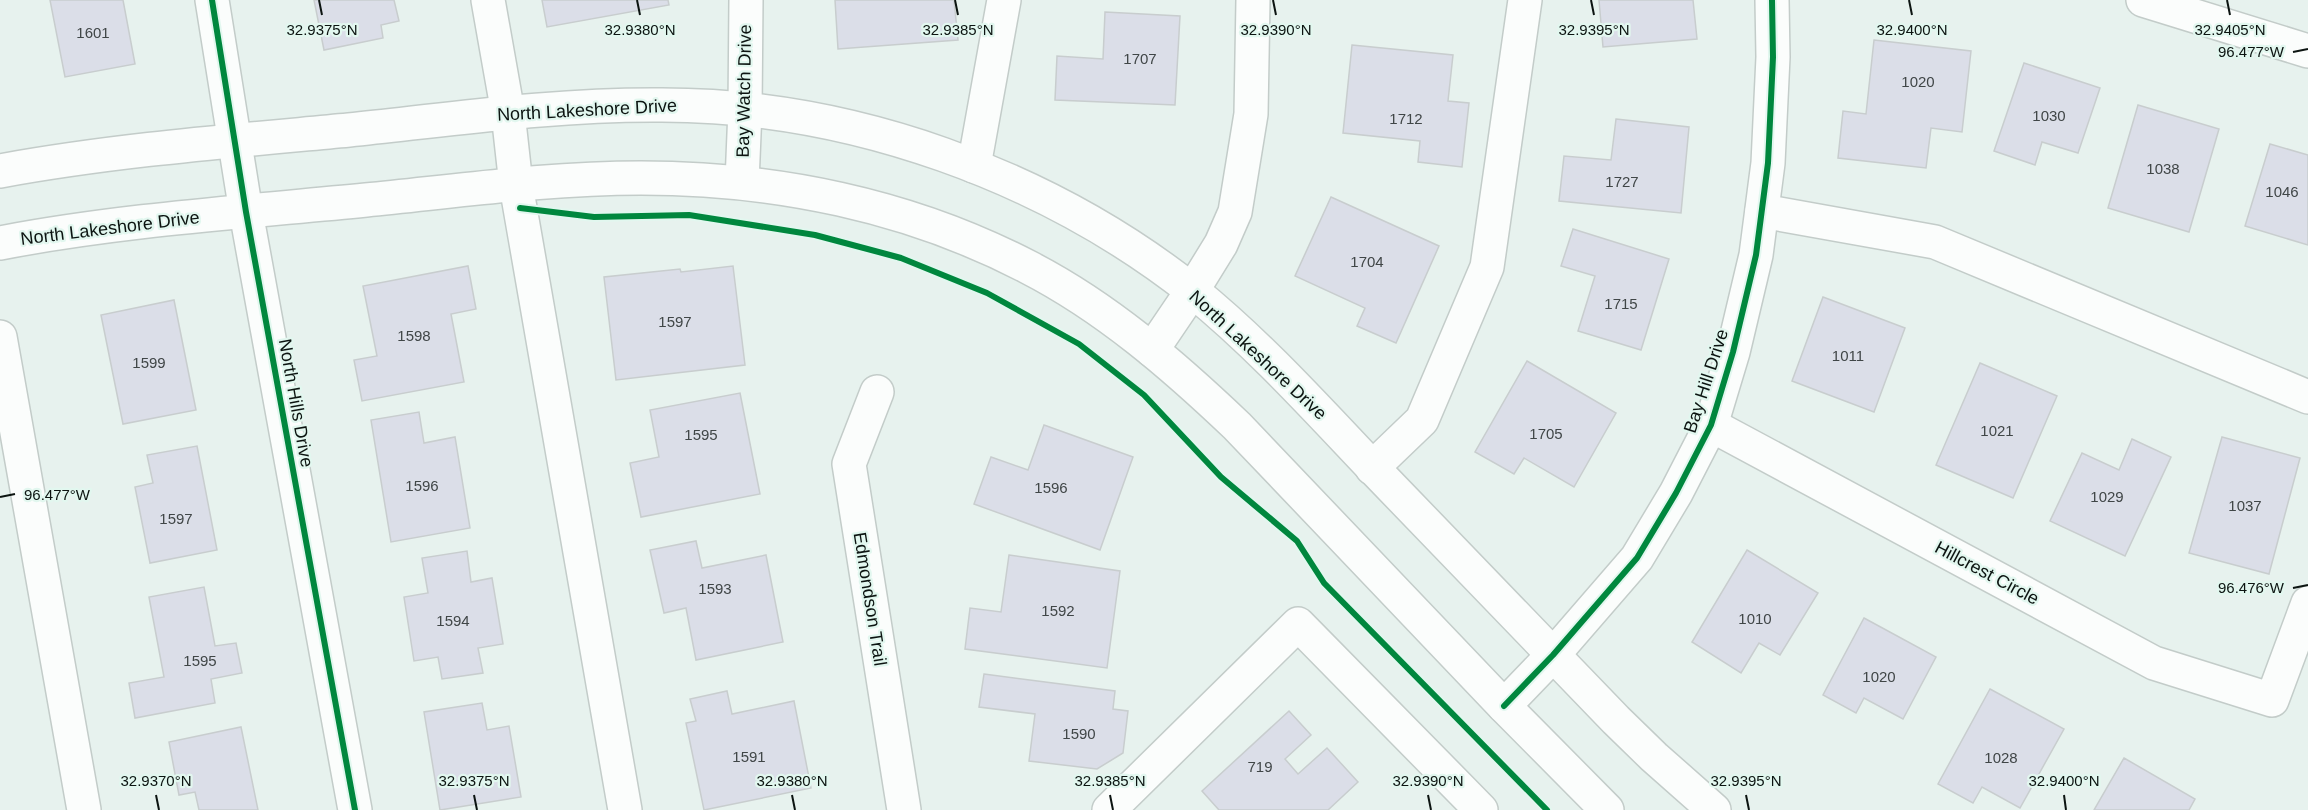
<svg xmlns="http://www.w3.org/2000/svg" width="2308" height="810" font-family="Helvetica,sans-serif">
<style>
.building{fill:#dbdee8;stroke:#c8cdce;stroke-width:1.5}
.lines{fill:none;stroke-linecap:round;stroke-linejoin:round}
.minor-casing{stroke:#c3ccc9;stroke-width:36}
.major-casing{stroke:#c3ccc9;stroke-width:36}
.minor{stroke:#fbfdfc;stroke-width:33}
.major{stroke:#fbfdfc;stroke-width:33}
.cycleway-casing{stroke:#e2f7ef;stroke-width:10}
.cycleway{stroke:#00873e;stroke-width:6}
.ticks{fill:none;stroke:#0c1411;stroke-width:2}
.labels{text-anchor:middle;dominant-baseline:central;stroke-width:4.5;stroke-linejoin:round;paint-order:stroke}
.number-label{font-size:15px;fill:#404647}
.street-label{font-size:18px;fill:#0c1411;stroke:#e2f7ef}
.ticks-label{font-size:15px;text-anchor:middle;fill:#0c1411;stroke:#e2f7ef;stroke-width:4.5;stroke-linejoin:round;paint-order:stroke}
</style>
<rect width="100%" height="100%" fill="#e7f2ee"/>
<g class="building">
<polygon points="50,0 123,0 135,64 65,77"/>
<polygon points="314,0 394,0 399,21 381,25 383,38 324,50"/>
<polygon points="542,0 668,0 669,5 547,27"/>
<polygon points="835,0 954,0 958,40 838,49"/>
<polygon points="1599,0 1693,0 1697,39 1603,47"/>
<polygon points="1105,12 1180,16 1175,105 1055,100 1057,56 1103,59"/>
<polygon points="1874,40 1971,51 1962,132 1931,128 1926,168 1838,158 1843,111 1866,114"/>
<polygon points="1352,45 1453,55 1448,101 1469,103 1462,167 1418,162 1420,141 1343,133"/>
<polygon points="2024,63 2100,88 2078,153 2042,142 2035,165 1994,151"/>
<polygon points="2138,105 2219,129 2189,232 2108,208"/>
<polygon points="1616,119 1689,127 1681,213 1559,201 1564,156 1611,160"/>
<polygon points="2270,144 2308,155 2308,245 2245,226"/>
<polygon points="1331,197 1439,246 1396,343 1357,326 1365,308 1295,276"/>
<polygon points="1573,229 1669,259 1641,350 1578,331 1595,276 1561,266"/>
<polygon points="468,266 476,309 451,314 464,382 362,401 354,360 377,356 363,286"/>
<polygon points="733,266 745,365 616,380 604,277 680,269 681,272"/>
<polygon points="1823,297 1905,328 1874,412 1792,381"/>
<polygon points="174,300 196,410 123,424 101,315"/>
<polygon points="1527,361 1616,413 1574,487 1524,458 1514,474 1475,452"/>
<polygon points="1980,363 2057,396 2013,498 1936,465"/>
<polygon points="740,393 760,494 641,517 630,463 659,457 650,410"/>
<polygon points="419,412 424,443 455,437 470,528 391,542 371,420"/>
<polygon points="1044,425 1133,457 1100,550 974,504 991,457 1028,470"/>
<polygon points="2222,437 2300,458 2269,574 2189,553"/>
<polygon points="2132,439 2171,457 2125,556 2050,521 2082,453 2119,470"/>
<polygon points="197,446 217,550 150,563 135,487 153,483 147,455"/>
<polygon points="696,541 702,568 766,555 783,642 696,660 686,608 664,613 650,550"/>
<polygon points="1747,550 1818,593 1780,655 1759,643 1741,673 1692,642"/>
<polygon points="467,551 471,582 492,578 503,644 478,648 483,673 442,679 438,657 414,661 404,597 428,593 422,558"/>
<polygon points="1009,555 1120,571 1107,668 965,649 970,608 1001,612"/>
<polygon points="204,587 215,646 236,643 242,673 211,679 215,703 135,718 129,683 164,677 149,597"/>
<polygon points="1864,618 1936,657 1903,719 1864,698 1856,713 1823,695"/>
<polygon points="984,674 1115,691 1113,709 1128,711 1123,753 1097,769 1029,761 1035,714 979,707"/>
<polygon points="1990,689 2064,729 2020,808 1982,787 1973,803 1938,784"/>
<polygon points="727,691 732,714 794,701 811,788 704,810 686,723 696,721 690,699"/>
<polygon points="482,703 487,730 509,726 521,797 440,810 424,712"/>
<polygon points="1289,711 1311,735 1285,759 1298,774 1327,748 1358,782 1328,810 1219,810 1202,791"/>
<polygon points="241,727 258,810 199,810 195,792 179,795 169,742"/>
<polygon points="2124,758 2195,799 2189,810 2094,810"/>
</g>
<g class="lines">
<g class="minor-casing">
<g id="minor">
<polyline points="212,0 246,212 355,810"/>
<polyline points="488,0 508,113 516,185 625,810"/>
<polyline points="2143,0 2308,51"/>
<polyline points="974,166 1004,0"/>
<polyline points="742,182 745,110 746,0"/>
<polyline points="1762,211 1935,242 2308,397"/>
<polyline points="0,337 84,810"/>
<polyline points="1152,350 1192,291 1221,244 1235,212 1251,114 1253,0"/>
<polyline points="877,392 849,464 904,810"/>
<polyline points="1711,425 2154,663 2272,700 2308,603"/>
<polyline points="1372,468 1422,420 1487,267 1525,0"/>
<polyline points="1504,706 1553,655 1637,558 1676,493 1711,425 1733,352 1756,255 1768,163 1773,57 1772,0"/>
<polyline points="1109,810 1298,624 1481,810"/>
</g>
</g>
<g class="major-casing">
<g id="major">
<path d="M0,171c115,-21 232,-30 349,-41 104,-11 208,-26 313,-25 189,0 384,70 532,187 64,52 121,115 178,175 81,85 163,169 244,253l38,37 60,53"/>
<path d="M0,243c120,-23 244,-31 366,-43 91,-9 183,-22 275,-22 134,0 268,27 387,89 78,40 146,99 209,159l267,280 103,104"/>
</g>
</g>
<use href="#minor" class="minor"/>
<use href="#major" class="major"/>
<g class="cycleway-casing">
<g id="cycleway">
<polyline points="212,0 246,212 355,810"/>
<polyline points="520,208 594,217 689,215 815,235 901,258 987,293 1079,344 1144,395 1221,477 1297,541 1324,583 1547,810"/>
<polyline points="1504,706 1553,655 1637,558 1676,493 1711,425 1733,352 1756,255 1768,163 1773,57 1772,0"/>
</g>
</g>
<use href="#cycleway" class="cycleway"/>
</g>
<path class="ticks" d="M319,0l3,15M637,0l3,15M955,0l3,15M1273,0l3,15M1591,0l3,15M1909,0l3,15M2227,0l3,15M2293,52l15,-3M0,497l15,-3M2293,588l15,-3M156,795l3,15M474,795l3,15M792,795l3,15M1110,795l3,15M1428,795l3,15M1746,795l3,15M2064,795l2,15"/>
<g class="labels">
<g class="number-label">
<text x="93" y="32">1601</text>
<text x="1140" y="58">1707</text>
<text x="1918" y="81">1020</text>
<text x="2049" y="115">1030</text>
<text x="1406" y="118">1712</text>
<text x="2163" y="168">1038</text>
<text x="1622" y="181">1727</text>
<text x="2282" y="191">1046</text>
<text x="1367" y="261">1704</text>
<text x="1621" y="303">1715</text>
<text x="675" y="321">1597</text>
<text x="414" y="335">1598</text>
<text x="1848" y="355">1011</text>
<text x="149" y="362">1599</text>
<text x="1997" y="430">1021</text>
<text x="1546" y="433">1705</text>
<text x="701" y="434">1595</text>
<text x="422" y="485">1596</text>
<text x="1051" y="487">1596</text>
<text x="2107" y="496">1029</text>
<text x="2245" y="505">1037</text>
<text x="176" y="518">1597</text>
<text x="715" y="588">1593</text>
<text x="1058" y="610">1592</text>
<text x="1755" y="618">1010</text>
<text x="453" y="620">1594</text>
<text x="200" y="660">1595</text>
<text x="1879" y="676">1020</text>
<text x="1079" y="733">1590</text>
<text x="749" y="756">1591</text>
<text x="2001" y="757">1028</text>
<text x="1260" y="766">719</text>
</g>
<g class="street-label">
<text transform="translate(744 91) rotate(-89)">Bay Watch Drive</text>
<text transform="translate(587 110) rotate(-3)">North Lakeshore Drive</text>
<text transform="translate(110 228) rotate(-7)">North Lakeshore Drive</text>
<text transform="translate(1258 355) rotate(43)">North Lakeshore Drive</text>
<text transform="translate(1706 381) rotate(-72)">Bay Hill Drive</text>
<text transform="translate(296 403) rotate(80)">North Hills Drive</text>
<text transform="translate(1987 573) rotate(28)">Hillcrest Circle</text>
<text transform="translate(870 599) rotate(81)">Edmondson Trail</text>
</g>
</g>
<g class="ticks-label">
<text x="322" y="35">32.9375°N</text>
<text x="640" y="35">32.9380°N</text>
<text x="958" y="35">32.9385°N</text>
<text x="1276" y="35">32.9390°N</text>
<text x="1594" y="35">32.9395°N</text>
<text x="1912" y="35">32.9400°N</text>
<text x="2230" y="35">32.9405°N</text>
<text x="2251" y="57">96.477°W</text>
<text x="57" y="500">96.477°W</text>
<text x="2251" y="593">96.476°W</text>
<text x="156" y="786">32.9370°N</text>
<text x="474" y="786">32.9375°N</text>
<text x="792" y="786">32.9380°N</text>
<text x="1110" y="786">32.9385°N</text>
<text x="1428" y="786">32.9390°N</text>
<text x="1746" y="786">32.9395°N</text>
<text x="2064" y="786">32.9400°N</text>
</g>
</svg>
